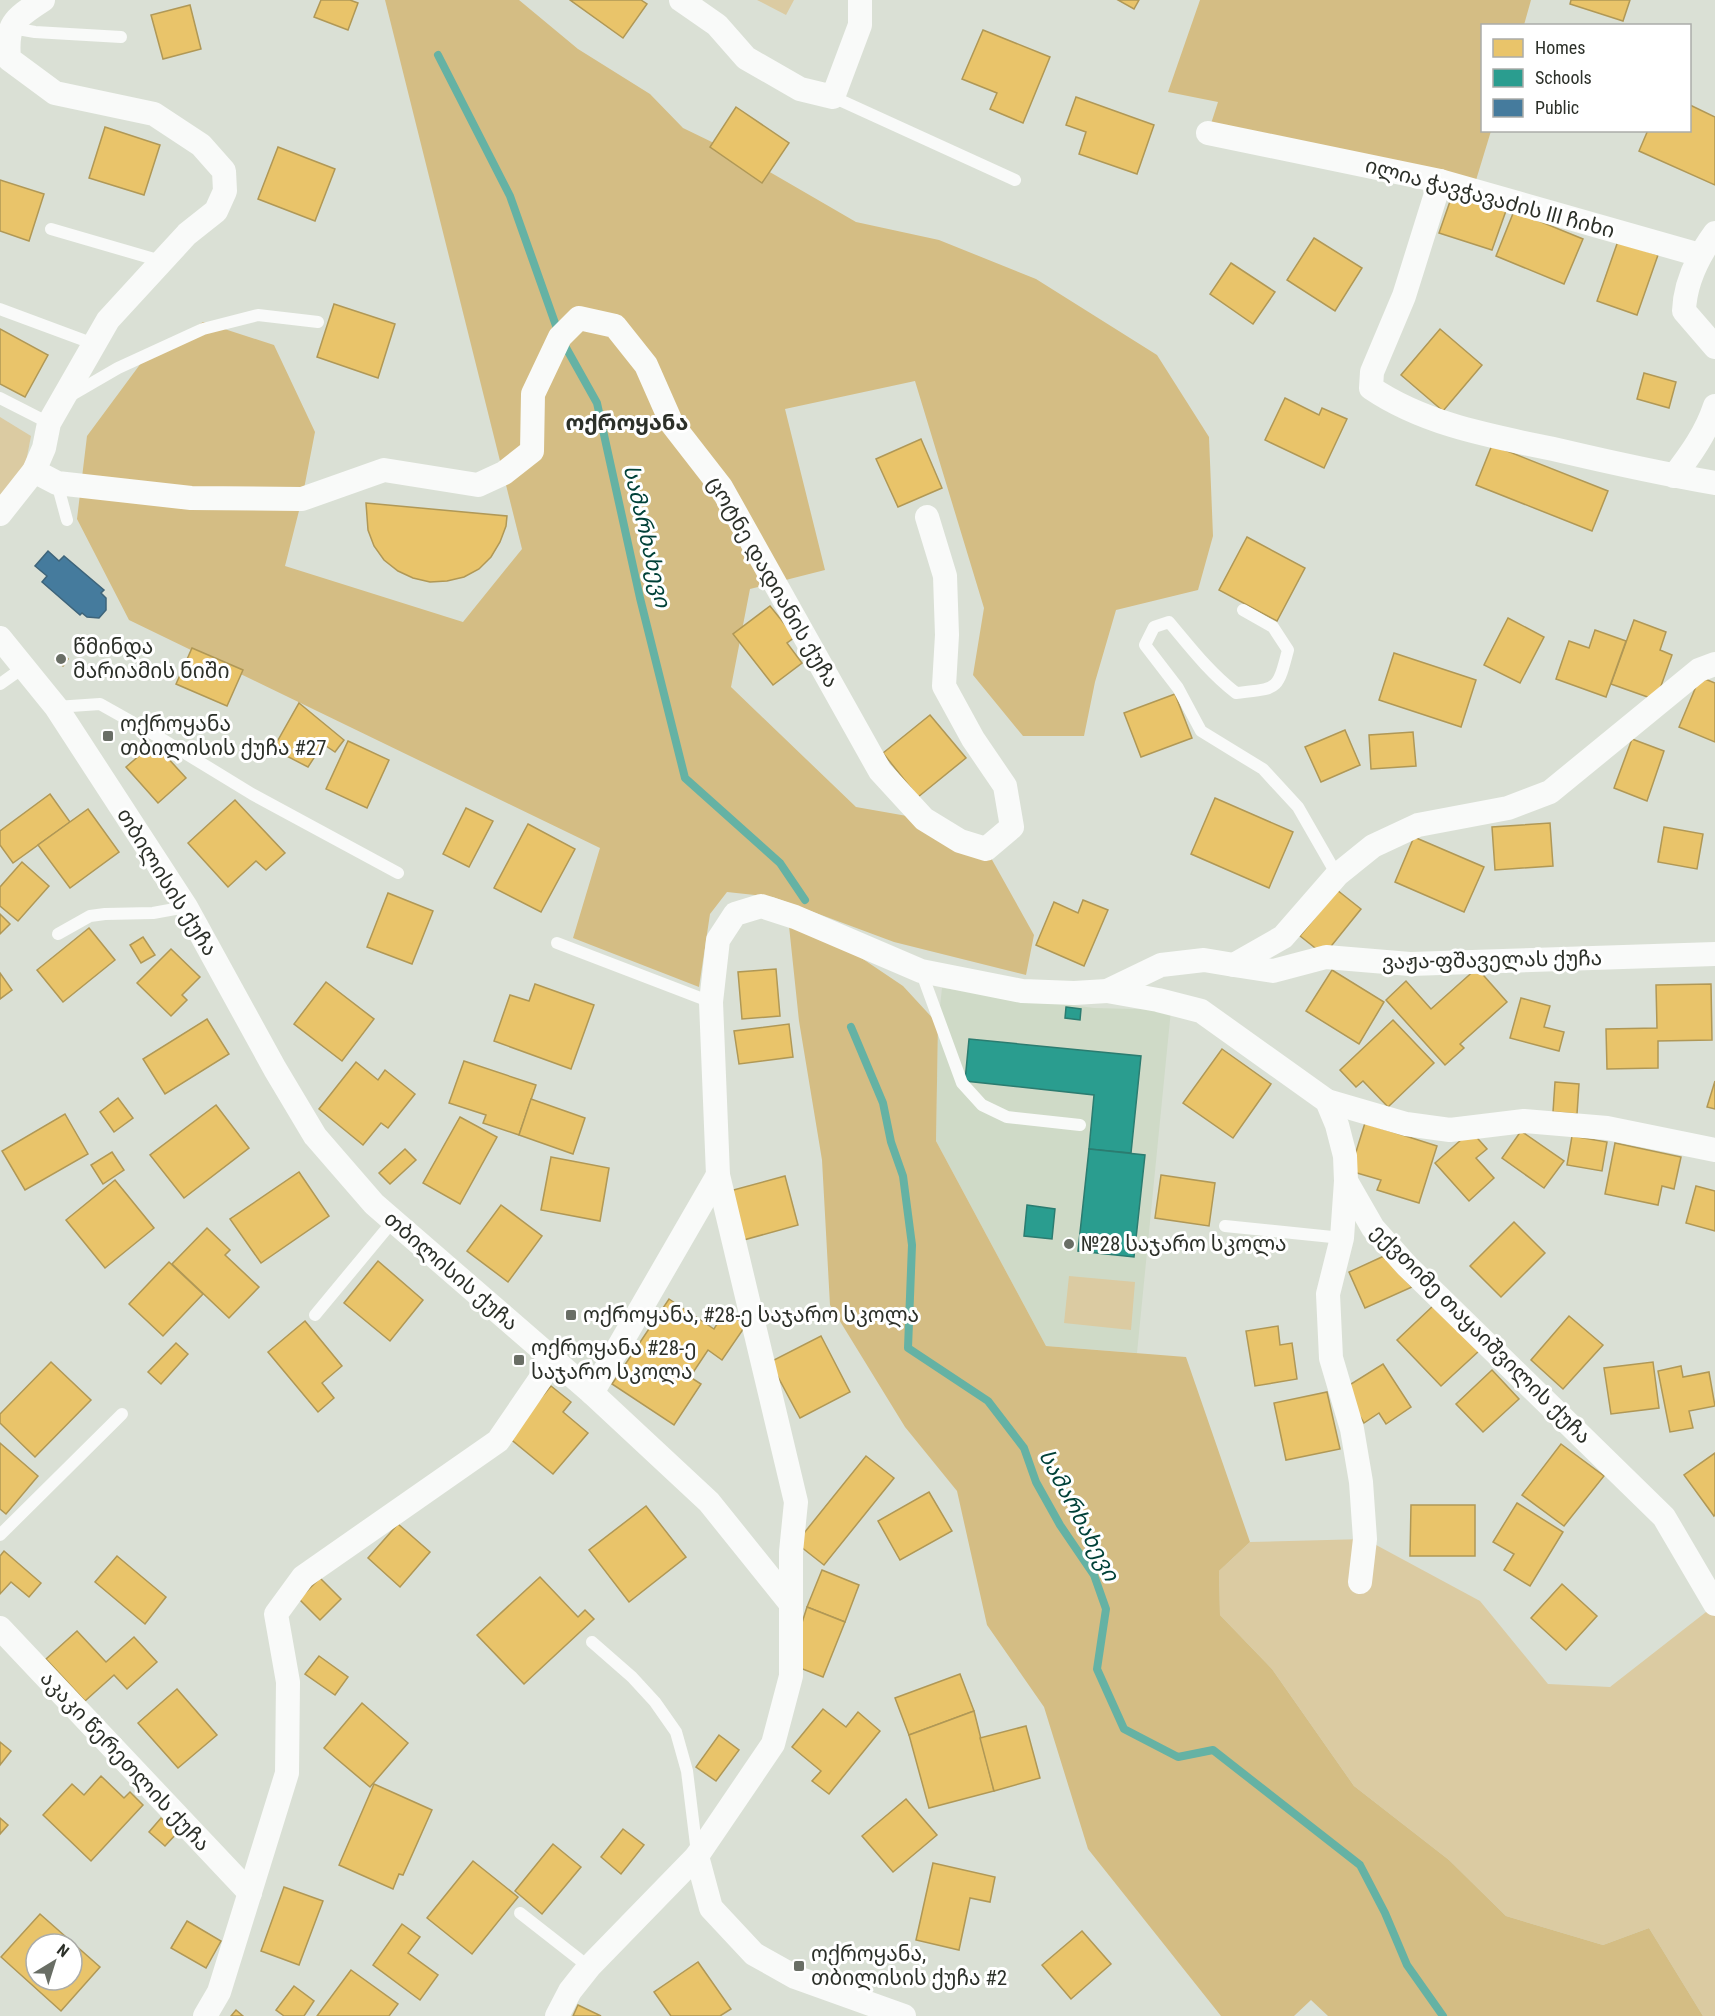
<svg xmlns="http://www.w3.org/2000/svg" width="1715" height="2016" font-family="'Roboto Condensed','Noto Sans Georgian',sans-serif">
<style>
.built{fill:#cfdac7}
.green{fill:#dbcba2}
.forest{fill:#d4bd84}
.homes{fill:#e9c46a;stroke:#b09856;stroke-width:1.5;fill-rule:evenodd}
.schools{fill:#2a9d8f;stroke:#2b7c70;stroke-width:1.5}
.public{fill:#457b9d;stroke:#3e647a;stroke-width:1.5}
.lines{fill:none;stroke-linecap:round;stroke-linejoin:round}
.stream{stroke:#65b2a4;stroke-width:8}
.lane{stroke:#f9faf9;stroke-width:12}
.street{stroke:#f9faf9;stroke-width:24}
.poi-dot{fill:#696e65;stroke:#fff;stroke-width:2}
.labels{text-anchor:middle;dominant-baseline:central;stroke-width:6;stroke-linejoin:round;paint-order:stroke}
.street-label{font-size:21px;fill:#2c3029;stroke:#fff}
.poi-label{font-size:21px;fill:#2c3029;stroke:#fff;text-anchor:start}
.neighbourhood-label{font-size:22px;font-weight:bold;fill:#2c3029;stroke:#fff}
.water-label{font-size:22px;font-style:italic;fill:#004138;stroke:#fff}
</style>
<rect width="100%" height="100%" fill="#dae0d5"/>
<polygon class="built" points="942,988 1094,1008 1171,1010 1137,1353 1046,1346 936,1141 938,1024"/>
<g class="green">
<polygon points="757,0 794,0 786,15"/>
<polygon points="0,417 31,436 25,467 0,495"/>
<polygon points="1069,1276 1135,1282 1131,1330 1064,1323"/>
<polygon points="1365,1539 1480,1601 1548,1684 1610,1687 1715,1605 1715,2016 1703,2016 1649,1928 1603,1945 1506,1916 1449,1860 1354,1786 1272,1669 1220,1615 1219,1571 1250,1542"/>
</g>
<g class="forest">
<polygon points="385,0 519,0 578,49 650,94 683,128 749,160 856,222 939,240 1036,279 1157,355 1209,437 1213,536 1198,590 1116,610 1095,682 1084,736 1023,736 973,675 984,608 915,381 785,409 825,570 750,589 731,687 856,807 924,819 986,849 1034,935 1026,975 894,942 773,897 727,892 710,914 699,987 573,938 600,848 129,620 77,519 87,436 144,359 203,322 274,345 315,432 302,499 285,566 463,622 522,549"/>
<polygon points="1200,0 1531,0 1524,25 1482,26 1482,130 1491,131 1473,190 1208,133 1218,102 1168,92"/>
<polygon points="789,926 857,955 903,986 938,1024 936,1141 1046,1346 1186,1357 1250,1542 1219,1571 1220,1615 1272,1669 1354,1786 1449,1860 1506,1916 1603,1945 1649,1928 1703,2016 1328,2016 1311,2000 1294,2016 1221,2016 1088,1849 1044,1707 987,1625 957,1491 905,1427 830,1305 822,1160 799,1021"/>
</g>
<g class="homes">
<polygon points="321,0 350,0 358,3 348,30 314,17"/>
<polygon points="570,0 641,0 647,4 623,38"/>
<polygon points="1118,0 1139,0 1134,9"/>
<polygon points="1571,0 1630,0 1623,21 1570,4"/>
<polygon points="190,5 201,49 163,59 151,15"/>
<polygon points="983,30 1050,57 1023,123 990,109 997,93 962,79"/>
<polygon points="1076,97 1154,125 1137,174 1079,154 1086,132 1066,125"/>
<polygon points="1690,105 1715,117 1715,185 1639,151 1648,130 1690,130"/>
<polygon points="736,107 789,143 762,183 710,147"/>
<polygon points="105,127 160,145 144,195 89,178"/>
<polygon points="278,147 335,169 315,221 258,199"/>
<polygon points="0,180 44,194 29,241 0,231"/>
<polygon points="1454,190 1507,208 1492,250 1439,233"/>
<polygon points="1514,211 1583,239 1564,284 1496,256"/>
<polygon points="1314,238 1362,268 1335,311 1287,280"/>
<polygon points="1618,241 1658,255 1637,315 1597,301"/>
<polygon points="1231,263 1275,292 1253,324 1210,294"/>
<polygon points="334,304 395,324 378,378 317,357"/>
<polygon points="0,329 48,355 25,397 0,384"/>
<polygon points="1440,329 1482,365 1443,411 1401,375"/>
<polygon points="1644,373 1676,382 1669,408 1637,399"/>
<polygon points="1285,398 1319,415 1322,408 1347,419 1324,468 1265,440"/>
<polygon points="921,439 942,488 898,507 876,459"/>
<polygon points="1492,445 1608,491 1592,531 1476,485"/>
<polygon points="366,503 507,516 506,526 500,542 491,557 479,569 464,577 447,581 430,582 413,578 398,571 384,560 374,546 368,530"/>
<polygon points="1247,537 1305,568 1277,621 1219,590"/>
<polygon points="770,606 795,637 787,643 802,663 773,685 733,634"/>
<polygon points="1508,618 1544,637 1520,683 1484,665"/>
<polygon points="1634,620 1666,632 1660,650 1672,655 1656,700 1611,684"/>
<polygon points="1595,630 1626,641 1606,697 1556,679 1569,641 1589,648"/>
<polygon points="192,648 243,670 227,706 176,684"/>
<polygon points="60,653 68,659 63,666 55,660"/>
<polygon points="1394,653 1476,680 1461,727 1379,700"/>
<polygon points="1700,677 1715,683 1715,742 1679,727"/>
<polygon points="1175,694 1192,738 1141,757 1124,713"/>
<polygon points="299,703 344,740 335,752 323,744 308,767 273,749"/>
<polygon points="930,715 966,758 918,797 883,753"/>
<polygon points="1345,730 1360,765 1321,782 1305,747"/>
<polygon points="1413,732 1416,766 1371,769 1369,735"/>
<polygon points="1632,739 1664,751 1647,801 1614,788"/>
<polygon points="348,741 389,760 367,808 326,789"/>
<polygon points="154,743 186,778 158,803 126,767"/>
<polygon points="50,794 70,822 13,863 0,845 0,831"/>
<polygon points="1215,798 1293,832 1269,888 1191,854"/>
<polygon points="235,800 285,853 266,870 256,861 228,887 188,843"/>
<polygon points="466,808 493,821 469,867 443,854"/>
<polygon points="88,809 119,852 70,888 38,845"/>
<polygon points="1550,823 1553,866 1495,870 1492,827"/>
<polygon points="528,824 575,849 541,912 494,888"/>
<polygon points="1664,827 1703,834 1697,869 1658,862"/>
<polygon points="1414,837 1484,867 1464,912 1395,882"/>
<polygon points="22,862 49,886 18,921 0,906 0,887"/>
<polygon points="1337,890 1361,909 1324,955 1300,936"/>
<polygon points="388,893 433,911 412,964 367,947"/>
<polygon points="1083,900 1108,910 1084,966 1036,945 1054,902 1078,913"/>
<polygon points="0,914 10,924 0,934"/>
<polygon points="89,928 115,960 63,1002 37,970"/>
<polygon points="143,937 155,955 141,963 130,945"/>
<polygon points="171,949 200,977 182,995 187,1000 171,1016 137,983"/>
<polygon points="1477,968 1507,1002 1460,1044 1464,1048 1445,1065 1386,1000 1406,981 1431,1009"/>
<polygon points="776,969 780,1016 742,1019 738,972"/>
<polygon points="1332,970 1384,1002 1359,1044 1306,1011"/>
<polygon points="0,973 12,990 0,999"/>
<polygon points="326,982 374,1019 342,1061 294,1024"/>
<polygon points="535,984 594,1005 571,1069 494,1041 510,995 529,1001"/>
<polygon points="1711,984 1712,1040 1658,1041 1658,1068 1607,1069 1606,1029 1657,1028 1656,985"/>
<polygon points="1521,998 1550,1006 1544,1027 1564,1032 1559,1051 1510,1038"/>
<polygon points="207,1019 229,1054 165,1094 143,1059"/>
<polygon points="1393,1020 1434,1063 1388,1107 1363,1081 1356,1087 1340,1070"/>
<polygon points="789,1024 793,1057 739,1064 734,1031"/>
<polygon points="1222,1049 1271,1084 1233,1138 1183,1103"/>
<polygon points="464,1061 536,1085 519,1135 483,1123 486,1115 449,1103"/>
<polygon points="356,1062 378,1080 385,1070 415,1094 388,1128 381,1123 363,1145 319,1109"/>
<polygon points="1715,1081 1715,1109 1707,1107"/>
<polygon points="1555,1082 1579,1084 1577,1114 1553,1112"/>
<polygon points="118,1098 133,1118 114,1132 100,1112"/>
<polygon points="531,1099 585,1118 573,1154 519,1135"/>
<polygon points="216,1105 249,1148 184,1198 150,1155"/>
<polygon points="65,1114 88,1154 25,1190 2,1151"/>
<polygon points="460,1117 497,1137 460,1204 423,1183"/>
<polygon points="1365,1123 1437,1146 1419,1203 1377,1190 1381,1180 1350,1171"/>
<polygon points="1471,1131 1487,1149 1476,1158 1494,1178 1469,1201 1435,1163"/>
<polygon points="1521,1131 1564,1161 1544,1188 1502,1158"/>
<polygon points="1572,1136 1607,1142 1602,1171 1567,1165"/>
<polygon points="1615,1143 1681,1157 1674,1189 1662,1186 1658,1205 1605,1194"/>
<polygon points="405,1149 416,1160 390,1184 379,1173"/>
<polygon points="112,1152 124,1170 103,1184 91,1165"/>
<polygon points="551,1157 609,1168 600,1221 541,1210"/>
<polygon points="299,1172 329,1216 261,1263 230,1219"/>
<polygon points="1161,1175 1215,1183 1209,1226 1155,1218"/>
<polygon points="785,1176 798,1225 740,1241 726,1192"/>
<polygon points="115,1180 154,1228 105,1268 66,1220"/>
<polygon points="1696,1186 1715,1191 1715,1231 1686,1223"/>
<polygon points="501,1205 542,1236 508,1282 467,1251"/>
<polygon points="1514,1222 1545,1253 1501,1297 1470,1266"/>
<polygon points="207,1228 230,1250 225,1255 259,1287 229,1318 172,1264"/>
<polygon points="1384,1256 1412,1287 1365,1308 1349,1272"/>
<polygon points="378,1261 423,1300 390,1341 344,1303"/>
<polygon points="169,1262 203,1294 163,1336 129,1304"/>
<polygon points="669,1299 714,1329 725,1311 746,1325 722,1360 708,1350 690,1377 701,1384 674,1425 612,1384"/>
<polygon points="1435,1304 1479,1351 1441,1386 1397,1340"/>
<polygon points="1569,1316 1603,1345 1563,1389 1531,1360"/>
<polygon points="305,1321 342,1366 322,1383 334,1398 318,1412 268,1352"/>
<polygon points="1278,1326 1280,1345 1292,1343 1297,1379 1255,1386 1246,1331"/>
<polygon points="821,1336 850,1392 800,1418 770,1362"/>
<polygon points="176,1343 188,1354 161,1384 148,1372"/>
<polygon points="51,1362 91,1400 35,1457 0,1423 0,1414"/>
<polygon points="1653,1362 1659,1408 1611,1414 1604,1368"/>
<polygon points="1383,1364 1411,1407 1386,1424 1379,1413 1364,1423 1343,1389"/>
<polygon points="1681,1366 1683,1377 1709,1372 1715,1406 1689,1411 1693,1428 1670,1432 1658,1371"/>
<polygon points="1492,1370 1519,1399 1483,1432 1456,1404"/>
<polygon points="551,1386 571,1402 563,1412 588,1433 553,1474 508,1437"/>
<polygon points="1327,1392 1340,1449 1286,1460 1274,1403"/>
<polygon points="0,1443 38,1476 6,1514 0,1509"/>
<polygon points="1561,1444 1604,1476 1564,1526 1522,1495"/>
<polygon points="1715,1453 1715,1515 1714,1516 1684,1475"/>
<polygon points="866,1456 894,1478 824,1565 796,1543"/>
<polygon points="929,1492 952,1531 900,1560 878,1521"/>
<polygon points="1517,1503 1563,1532 1530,1586 1504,1570 1514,1554 1493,1542"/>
<polygon points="1411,1505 1475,1505 1475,1556 1410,1556"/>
<polygon points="646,1506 686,1557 629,1602 589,1550"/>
<polygon points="398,1524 430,1552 400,1587 368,1558"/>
<polygon points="4,1551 41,1583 29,1597 11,1582 0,1594 0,1556"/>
<polygon points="117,1556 166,1597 145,1624 95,1582"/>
<polygon points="822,1570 859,1585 845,1622 807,1607"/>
<polygon points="540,1577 578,1617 585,1610 594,1619 524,1684 477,1635"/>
<polygon points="320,1578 341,1599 320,1620 299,1599"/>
<polygon points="1562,1584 1597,1616 1566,1650 1531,1618"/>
<polygon points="807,1607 845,1622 823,1677 800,1668 794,1648"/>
<polygon points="77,1631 106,1662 134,1637 157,1662 127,1689 114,1675 85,1701 46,1659"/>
<polygon points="319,1656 348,1677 335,1695 305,1674"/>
<polygon points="960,1674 974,1711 909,1735 895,1698"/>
<polygon points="177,1689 217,1735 178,1768 138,1723"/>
<polygon points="362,1703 408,1743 370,1787 324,1748"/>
<polygon points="823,1709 846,1727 858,1712 880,1731 829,1794 812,1781 821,1771 792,1747"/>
<polygon points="974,1711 994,1791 929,1808 909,1735"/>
<polygon points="1026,1726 1040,1778 994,1791 980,1738"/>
<polygon points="719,1735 739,1750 716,1781 696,1767"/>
<polygon points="0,1742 11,1751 0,1765"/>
<polygon points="101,1776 124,1798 130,1792 143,1805 91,1861 43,1815 72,1784 84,1795"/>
<polygon points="374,1784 432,1810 403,1875 399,1874 393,1889 339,1865"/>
<polygon points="906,1799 937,1835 893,1872 862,1836"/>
<polygon points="0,1818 8,1825 0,1834"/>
<polygon points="161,1818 178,1832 165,1846 149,1832"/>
<polygon points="623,1829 644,1845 621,1874 601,1857"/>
<polygon points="553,1844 581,1867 542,1914 515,1891"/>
<polygon points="473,1861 518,1897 472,1954 427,1918"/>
<polygon points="933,1863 995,1877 990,1902 970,1898 959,1950 916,1940"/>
<polygon points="284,1887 323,1901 299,1965 261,1951"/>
<path d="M40,1914l60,53 -39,44 -60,-54zM36,1944h36v36h-36z"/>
<polygon points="187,1921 221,1941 206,1968 171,1948"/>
<polygon points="402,1924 420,1937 408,1953 438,1975 420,2000 373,1965"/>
<polygon points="1082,1931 1111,1964 1071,1999 1042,1965"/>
<polygon points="698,1962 731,2009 720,2016 671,2016 654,1992"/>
<polygon points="351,1970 398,2004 389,2016 317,2016"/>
<polygon points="294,1986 314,2001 304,2016 284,2016 276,2010"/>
<polygon points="578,2005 601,2016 573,2016"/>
<polygon points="236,2010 243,2016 231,2016"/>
</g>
<g class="schools">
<polygon points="1066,1007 1081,1009 1080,1020 1065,1018"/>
<polygon points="969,1039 1141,1056 1131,1153 1089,1149 1094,1095 965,1081"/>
<polygon points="1089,1149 1145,1155 1134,1257 1078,1251"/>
<polygon points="1027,1205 1055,1209 1052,1239 1024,1236"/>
</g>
<polygon class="public" points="48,551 59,561 64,556 104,590 101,593 106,598 106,610 99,618 87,617 82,613 80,615 42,582 47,576 35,566"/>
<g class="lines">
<g class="stream">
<polyline points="438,55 510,196 560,337 597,403 640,598 685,778 780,863 805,900"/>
<polyline points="851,1027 883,1103 891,1142 903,1176 912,1245 908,1348 988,1401 1024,1448 1036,1482 1060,1525 1094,1575 1106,1609 1097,1669 1124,1729 1178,1757 1213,1750 1360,1865 1385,1913 1407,1965 1443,2016"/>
</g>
<g class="lane">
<polyline points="12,28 35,32 121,37"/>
<polyline points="833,97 1015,180"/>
<polyline points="51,229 161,261"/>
<polyline points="0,309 94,344"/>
<polyline points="68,397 118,368 203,329 258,315 318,322"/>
<polyline points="0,398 49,423"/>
<polyline points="57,483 67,520"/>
<path d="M1243,610l30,17 15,23c-11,42 -10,38 -52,43 -27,-21 -46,-46 -67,-71l-15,5 -9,18 33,43 23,43 62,38 35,38 39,68"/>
<polyline points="0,684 24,667"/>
<polyline points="56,707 100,704 157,736 252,794 398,873"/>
<polyline points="58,934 90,916 105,914 153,913 186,907"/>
<polyline points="557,943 711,1002"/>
<polyline points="921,971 962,1083 982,1105 1007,1117 1080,1125"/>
<polyline points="1225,1226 1342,1238"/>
<polyline points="315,1315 393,1221"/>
<polyline points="0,1535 122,1414"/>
<polyline points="592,1642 632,1677 655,1702 676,1732 687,1771 697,1853"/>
<polyline points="520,1913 589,1967"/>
</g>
<g class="street">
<polyline points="681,0 717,25 746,58 800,89 833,97 860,25 860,0"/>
<polyline points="1208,133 1440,181 1700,255"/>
<path d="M1440,181l-36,115 -32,76 -1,16c56,38 126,49 191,63 51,12 102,23 153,32"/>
<path d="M1715,233c-16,22 -30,50 -31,78l31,36"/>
<polyline points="34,471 57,483 191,498 302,499 384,470 478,485 504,473 532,451 533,394 560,337 579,318 615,326 646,365 672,424 721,487 880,771 924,819 960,841 986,849 1012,827 1005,786 973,739 944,686 947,635 945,576 927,517"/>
<path d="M1674,476c17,-22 32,-43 41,-70"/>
<path d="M0,514l34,-43 10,-23 5,-25 59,-103 79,-86 29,-23 9,-20 -1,-20 -23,-26 -47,-31 -99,-21 -46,-34c-3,-36 5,-40 34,-59"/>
<polyline points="0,638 56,707 186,907 275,1069 315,1136 374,1204 592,1393 709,1502 791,1604 791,1676 773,1744 697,1856 711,1908 754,1954 795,1977 904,2016"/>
<polyline points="1234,965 1273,971 1326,957 1410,964 1715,954"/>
<polyline points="1107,991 1158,1000 1201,1011 1327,1101 1337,1125 1345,1156 1346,1181 1373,1228 1407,1266 1664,1517 1715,1604"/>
<polyline points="1327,1101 1406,1124 1450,1130 1524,1121 1607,1128 1715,1150"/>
<polyline points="1346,1181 1342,1238 1328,1294 1331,1358 1352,1429 1361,1482 1365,1539 1360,1582"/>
<polyline points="592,1393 718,1175"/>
<polyline points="791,1604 791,1552 796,1502 718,1175 711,1002 718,940 735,914 761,906 795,917 921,971 1022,991 1074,993 1107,991 1161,965 1204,960 1234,965 1283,937 1337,875 1373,846 1418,825 1508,808 1550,792 1699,670 1715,664"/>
<polyline points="0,1628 250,1893"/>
<polyline points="205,2016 219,1992 287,1773 288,1682 276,1614 303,1577 498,1441 554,1359"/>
<polyline points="557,2016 570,1991 589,1967 697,1856"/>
</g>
</g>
<g class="poi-dot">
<circle cx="61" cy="659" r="6"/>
<rect x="102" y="730" width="12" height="12" rx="3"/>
<circle cx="1069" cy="1244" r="6"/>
<rect x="565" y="1309" width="12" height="12" rx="3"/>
<rect x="513" y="1354" width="12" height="12" rx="3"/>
<rect x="793" y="1960" width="12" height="12" rx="3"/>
</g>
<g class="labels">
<g class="street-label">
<text transform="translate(1490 198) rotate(15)">ილია ჭავჭავაძის III ჩიხი</text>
<text transform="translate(773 582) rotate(60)">ცოტნე დადიანის ქუჩა</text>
<text transform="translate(167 882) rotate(58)">თბილისის ქუჩა</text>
<text transform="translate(1492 960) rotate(-1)">ვაჟა-ფშაველას ქუჩა</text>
<text transform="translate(451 1271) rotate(41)">თბილისის ქუჩა</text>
<text transform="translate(1481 1334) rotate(45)">ექვთიმე თაყაიშვილის ქუჩა</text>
<text transform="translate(125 1761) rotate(47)">აკაკი წერეთლის ქუჩა</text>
</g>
<g class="poi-label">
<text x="73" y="647">წმინდა<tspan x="73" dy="24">მარიამის ნიში</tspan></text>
<text x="120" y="724">ოქროყანა<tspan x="120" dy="24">თბილისის ქუჩა #27</tspan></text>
<text x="1081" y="1244">№28 საჯარო სკოლა</text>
<text x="583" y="1315">ოქროყანა, #28-ე საჯარო სკოლა</text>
<text x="531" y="1348">ოქროყანა #28-ე<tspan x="531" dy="24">საჯარო სკოლა</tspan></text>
<text x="811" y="1954">ოქროყანა,<tspan x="811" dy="24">თბილისის ქუჩა #2</tspan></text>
</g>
<g class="neighbourhood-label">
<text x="627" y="422">ოქროყანა</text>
</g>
<g class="water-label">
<text transform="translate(647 536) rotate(77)">სამარხახევი</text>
<text transform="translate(1079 1515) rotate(62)">სამარხახევი</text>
</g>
</g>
<rect x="1481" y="24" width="210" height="108" fill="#ffffff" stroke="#abaca9" stroke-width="1.5"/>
<rect x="1493" y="39" width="30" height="18" fill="#e9c46a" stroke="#abaca9" stroke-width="1.5"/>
<text x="1535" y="54" font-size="18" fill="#2c3029">Homes</text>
<rect x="1493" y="69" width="30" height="18" fill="#2a9d8f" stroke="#abaca9" stroke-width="1.5"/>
<text x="1535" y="84" font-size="18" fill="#2c3029">Schools</text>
<rect x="1493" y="99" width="30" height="18" fill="#457b9d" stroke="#abaca9" stroke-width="1.5"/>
<text x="1535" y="114" font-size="18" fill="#2c3029">Public</text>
<g transform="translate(54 1962) rotate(38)"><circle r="28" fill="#ffffff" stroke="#abaca9" stroke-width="1.5"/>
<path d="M0-4.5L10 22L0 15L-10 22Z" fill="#696e65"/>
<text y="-9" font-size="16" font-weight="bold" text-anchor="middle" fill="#2c3029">N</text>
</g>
</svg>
